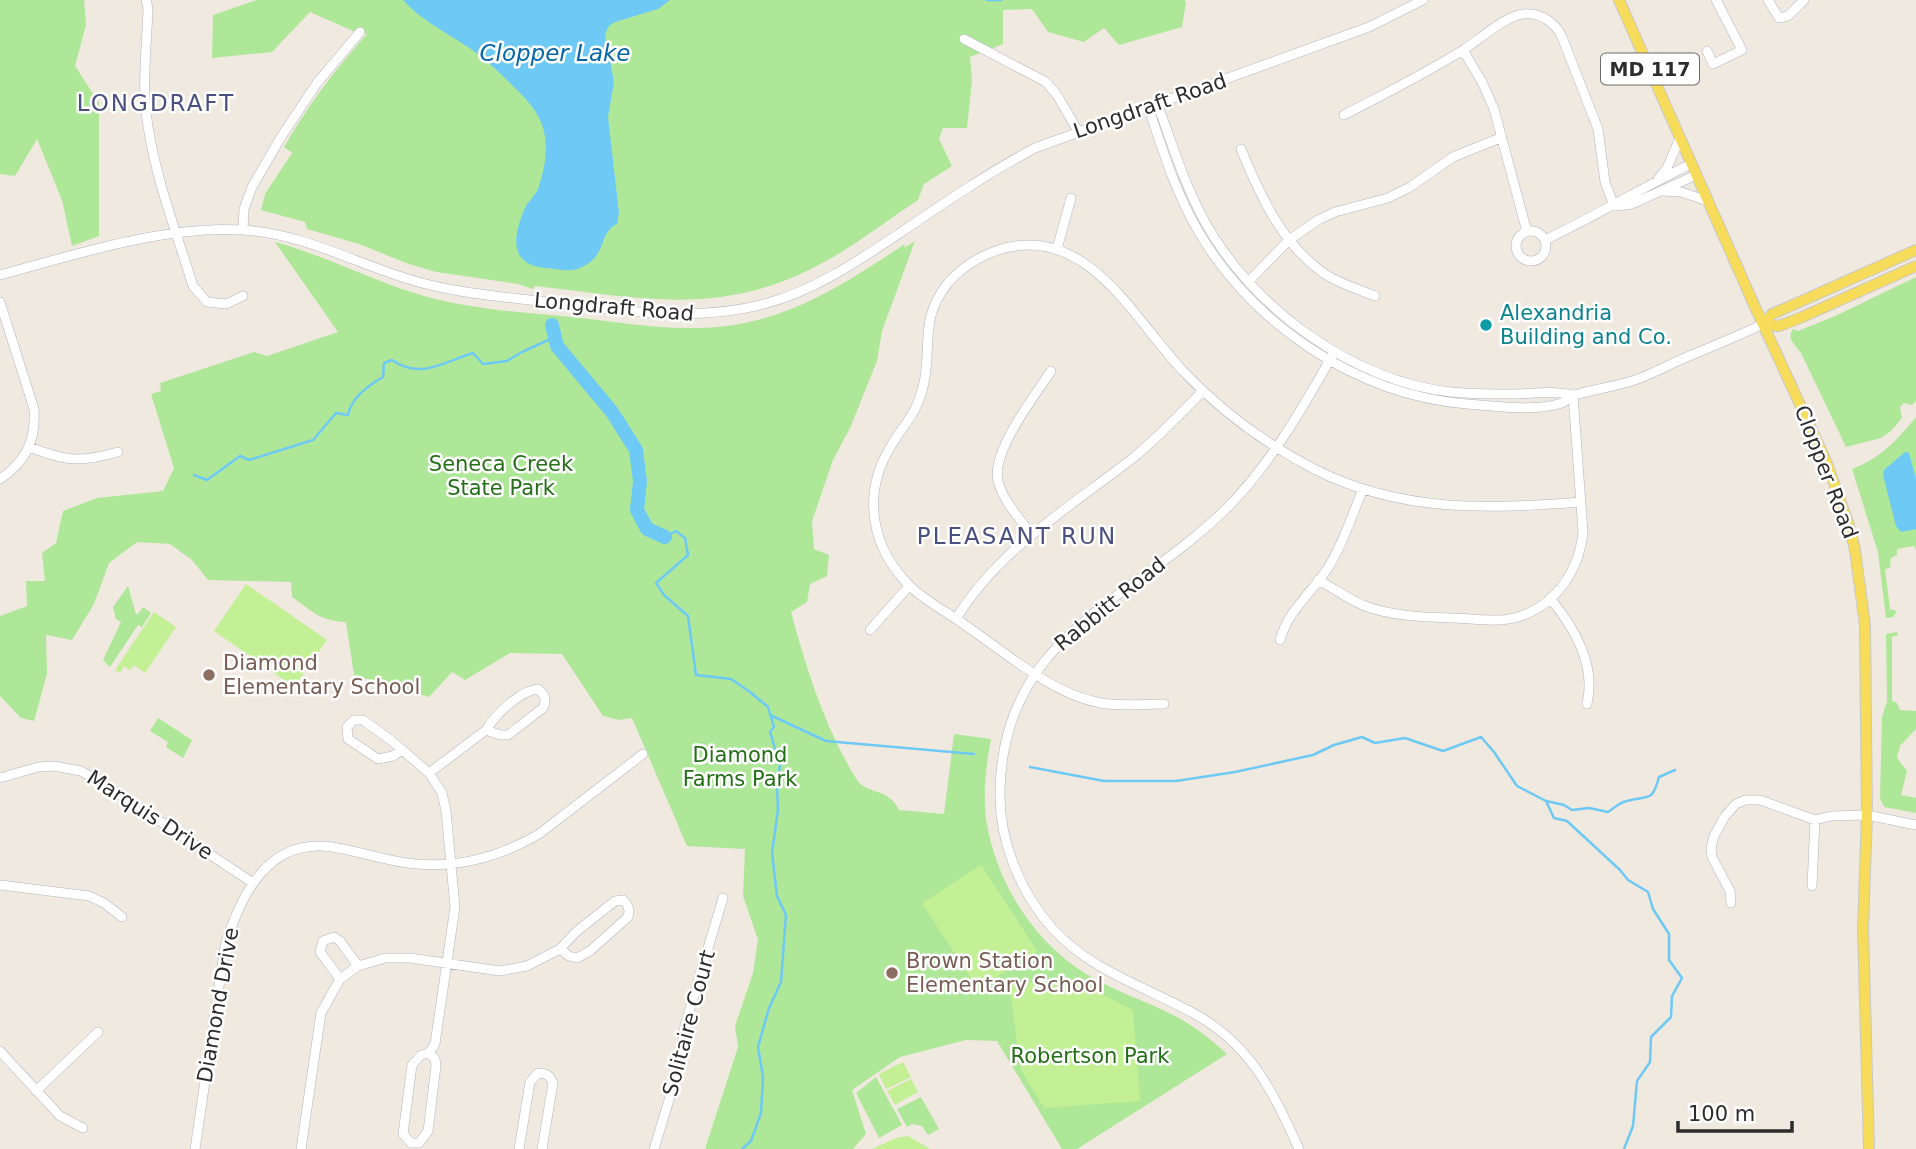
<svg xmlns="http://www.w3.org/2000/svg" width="1916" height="1149" viewBox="0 0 1916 1149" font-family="'DejaVu Sans',sans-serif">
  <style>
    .green { fill: #afe799 }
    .pitch { fill: #c3ef95 }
    .water { fill: #6ec9f5 }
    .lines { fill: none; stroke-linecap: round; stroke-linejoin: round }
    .stream { stroke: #6ec9f5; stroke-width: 2.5 }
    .river { stroke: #6ec9f5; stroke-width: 14 }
    .minor-casing { stroke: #b3b4c1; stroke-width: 10 }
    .major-casing { stroke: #c8c8c8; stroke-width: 12 }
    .minor { stroke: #fff; stroke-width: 9 }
    .major { stroke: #f7dc5b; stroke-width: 10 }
    .culture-dot { fill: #0f9aa8; stroke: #fff; stroke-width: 2.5 }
    .education-dot { fill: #8d6e63; stroke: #fff; stroke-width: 2.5 }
    .labels { text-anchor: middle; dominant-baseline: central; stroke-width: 5; stroke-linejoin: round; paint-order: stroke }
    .shield { fill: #fff; stroke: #6c6c6c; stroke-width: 2 }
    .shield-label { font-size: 19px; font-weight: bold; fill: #2d2d2d }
    .street-label { font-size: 21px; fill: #2d2d2d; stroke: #fff }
    .culture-label { font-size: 21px; fill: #0d838f; stroke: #fff; text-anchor: start }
    .park-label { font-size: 21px; fill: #246f17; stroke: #fff }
    .education-label { font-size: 21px; fill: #785e54; stroke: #fff; text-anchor: start }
    .water-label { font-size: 23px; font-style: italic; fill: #0766a7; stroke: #fff }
    .neighbourhood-label { font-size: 23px; letter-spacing: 2px; fill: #4a5181; stroke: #fff }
  </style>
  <rect width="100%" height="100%" fill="#efe9df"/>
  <path class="green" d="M0 0H84L86 25 75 66 99 103V236L72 246 62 200 37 139 15 176 0 174Z
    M257 0H1184L1186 2 1182 27 1119 45 1104 28 1084 42 1048 32 1032 9 1003 10V44L970 57 972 81 967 128H943L939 139 952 166 924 184 918 200C883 223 848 251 811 269 715 317 635 297 535 286L533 289 518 284 436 272 406 263 359 244 307 229 305 222 261 210 265 194 292 153 284 147C310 103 333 72 367 34L353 31 310 12 272 52 212 58 213 15Z
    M915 241 882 331 877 361 850 428 833 460 812 521 814 549 829 555 827 576 810 584 807 602 791 612C806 668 826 731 857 780 867 795 888 787 899 810L944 814 954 734 991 739C986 765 983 793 986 819 996 884 1036 946 1093 978 1119 993 1149 1002 1175 1016 1194 1026 1211 1039 1227 1054L1077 1149H1062L997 1041 966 1040 900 1057 852 1090 866 1134 853 1149H705L738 1047 735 1026 753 973 758 940 743 896 745 849 687 846 632 718 619 720 603 716 562 654 510 653 465 680 452 672 429 697 354 675 346 622C320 621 313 612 292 597L291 582 208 580 192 560 170 544 137 542 109 563 94 604 72 640 46 635 47 674 34 721 21 718 0 696V616L27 606 26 581H45L42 553 56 543 63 511 97 498 163 491 174 468 151 394 161 391 160 383 254 352 267 356 338 332 275 242C323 255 367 278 414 293 465 309 518 312 571 317 612 321 655 329 697 328 780 327 838 288 905 244L904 248Z
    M1916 277V401L1912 405 1904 403 1900 407 1902 418 1891 431 1881 438 1846 447 1801 353C1795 344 1786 339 1793 329L1798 331 1835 316Z
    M1916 417V550L1914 546 1897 549V555L1891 558 1890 568 1885 569 1890 609 1897 611 1893 617 1886 618 1878 552 1852 469C1881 458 1897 440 1916 417Z
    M128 586 136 614H138L143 607 151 613 142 627 138 625 110 667 103 660 121 622 116 619 113 607Z
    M1897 632 1898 635 1892 637V701L1897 703 1900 710 1916 711V729L1900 746 1897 758 1907 771 1901 795 1916 798V813L1884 807 1880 798 1882 717 1887 701 1886 634Z
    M158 718 192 740 183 758 166 747 168 742 150 731Z
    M876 1077 902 1125 879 1138 856 1093Z
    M921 1097 939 1129 928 1135 922 1126 912 1124 907 1127 897 1109Z"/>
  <path class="pitch" d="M246 584 327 640 294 687 214 631Z
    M154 612 176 627 145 673 134 665 130 670 124 666 120 673 115 670Z
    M981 865 1037 951 978 989 922 903Z
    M1070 978 1133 1010 1140 1101 1044 1108 1021 1070 1009 985Z
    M903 1062 911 1077 886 1089 879 1074Z
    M911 1079 918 1092 895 1105 887 1091Z
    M908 1136 930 1149H872L896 1138Z"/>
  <path class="water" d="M403 0H670L658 9 615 22 609 26 605 34 614 82 608 117 619 213 617 224C598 233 608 255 582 267 571 273 558 269 545 268 508 264 513 236 525 208 529 200 537 194 539 186 546 164 550 139 539 118 534 107 524 97 516 89 499 72 483 56 463 44 442 30 420 19 403 0Z
    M1905 452 1909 453 1916 479V529L1901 532 1896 526 1883 475 1884 470Z"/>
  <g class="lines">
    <path class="stream" d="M987 0H1001
      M194 475 207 480 240 456 249 460 313 440 336 413 348 415C351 398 369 385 383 377L384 363 392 360C421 380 443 362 473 353L483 364 507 361 522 352 555 337
      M665 537 676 531 685 538 688 555 656 583 664 595 688 616 696 675 731 679 750 692 768 707 774 727 770 732 780 765 777 785 778 810 772 853 777 896 786 915 781 982 769 1008 758 1047 763 1077 761 1113 751 1141 742 1149
      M770 715 826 741 974 754
      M1030 767 1104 781H1176L1235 772 1313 755 1334 745 1362 737 1375 743 1405 738 1443 751 1481 737 1494 752 1517 786 1546 801 1554 818 1567 821 1620 870 1628 880 1648 892 1653 909 1669 934V960L1682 978 1672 996 1671 1017 1651 1037 1650 1062 1637 1081 1633 1126 1624 1149
      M1546 801 1564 805 1572 810 1589 808 1608 812C1614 808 1620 802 1627 801 1649 795 1652 803 1659 777L1675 770"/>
    <path class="river" d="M552 325 557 346 612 412 636 450 640 481 637 510 647 529 665 537"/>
    <defs>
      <path id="minor" d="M146 0 148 8C147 47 141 87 148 126 156 180 177 234 193 286L207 302 226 304 243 296
        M1768 0 1779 18 1788 16 1804 0
        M964 39 1046 82 1057 95 1078 131
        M1463 50 1482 82 1494 109 1527 232
        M1707 51 1713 64 1742 50 1716 0
        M1157 103C1172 143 1184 184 1205 222 1251 306 1353 382 1451 392 1470 394 1490 394 1509 394 1531 394 1552 390 1573 395
        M1148 106C1162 148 1175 191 1197 229 1252 324 1356 395 1467 404 1494 406 1535 412 1562 403 1566 401 1570 396 1575 395 1594 389 1613 387 1632 381 1648 376 1664 367 1680 360 1708 348 1736 337 1763 324
        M1344 115C1384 94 1425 74 1463 50 1479 40 1505 16 1523 14 1540 12 1555 22 1562 37L1598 129 1605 182 1614 206
        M1241 149C1260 195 1282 245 1325 274 1340 284 1358 289 1375 296
        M1658 179 1667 168 1680 138
        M1663 191 1681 192 1708 201
        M1616 206 1632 204 1696 175
        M243 230 244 209 252 187 281 137 317 83 360 32
        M1516 246a15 15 0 1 1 30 0a15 15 0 1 1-30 0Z
        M1545 240C1595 216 1642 188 1691 164
        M1057 249 1071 198
        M0 275C74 255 166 225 242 230 300 233 351 261 405 278 451 293 498 296 546 302 619 310 692 323 764 304 814 291 858 261 900 233 944 203 988 173 1035 148L1369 27 1423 0
        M1248 282 1289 240 1318 220 1335 212 1388 198 1410 187 1453 157 1500 138
        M0 302 34 409C36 440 26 462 0 479
        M29 447C66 461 79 463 118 452
        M1032 535C1020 519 1003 501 998 481 991 451 1035 396 1051 371
        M1318 580C1334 588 1349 600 1365 606 1392 616 1421 617 1450 618 1470 618 1494 623 1514 618 1554 608 1579 572 1583 532L1573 395
        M1550 598C1575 629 1596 664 1587 704
        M956 619C997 551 1067 509 1129 461 1156 440 1179 415 1203 391
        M870 630 909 586
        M1280 640C1288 611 1311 593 1328 568 1343 544 1352 515 1363 489
        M1164 704C1142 704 1118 707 1096 702 1049 692 1001 649 962 623 945 611 926 601 912 588 871 549 861 495 891 446 904 424 917 413 923 387 933 349 918 320 948 283 963 266 983 254 1005 248 1090 227 1135 321 1184 372 1221 411 1266 444 1314 469 1401 513 1487 509 1581 502
        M402 750 393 756 378 759 348 739 347 727 354 720H363L392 741 429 773 442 793 446 811 455 907 435 1044 429 1053 421 1055 412 1065 403 1134 411 1143H419L428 1131 436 1066 435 1059 429 1053
        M429 773 486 730C496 714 519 691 538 689 545 695 547 699 543 708L508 735H500L486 730
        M0 778 38 767 54 766 81 771 113 790 253 883
        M0 885 89 896 104 903 122 917
        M1812 886 1815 820
        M1731 903 1730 891 1712 857 1711 848 1714 836 1725 816 1736 804 1745 800H1760L1815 820 1831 816 1867 815 1916 825
        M340 979 320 952 323 941 334 937 340 941 358 966
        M0 1051 60 1116 83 1128
        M36 1091 98 1032
        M195 1149 225 946C241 894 268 838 332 847 360 851 388 862 416 864 459 868 502 856 539 834L643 754
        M301 1149 321 1013 340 979 358 966 385 958H410L500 971 527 966 560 949 577 931 615 901 623 900C629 906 630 910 628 917L590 951 577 958 569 956 560 949
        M519 1149 530 1082 538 1073C546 1073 550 1075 553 1083L542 1149
        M654 1149 680 1064 685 1025 723 898
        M1299 1149C1273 1092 1251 1044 1193 1013 1144 986 1091 971 1052 928 1020 892 999 840 1000 792 1002 635 1131 602 1226 509 1271 464 1303 407 1335 351"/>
      <path id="major" d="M1619 0 1755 307 1826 461 1849 525 1855 550 1865 625 1867 815 1863 928 1869 1149
        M1763 324 1772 314 1786 308 1916 250
        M1763 324 1779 326 1800 318 1916 266"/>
    </defs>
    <use href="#minor" class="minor-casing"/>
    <use href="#major" class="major-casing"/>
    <use href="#minor" class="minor"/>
    <use href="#major" class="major"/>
  </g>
  <circle class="culture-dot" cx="1486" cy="325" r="7"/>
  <g class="education-dot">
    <circle cx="209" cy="675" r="7"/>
    <circle cx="892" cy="973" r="7"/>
  </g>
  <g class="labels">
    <rect class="shield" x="1601" y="53.5" width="98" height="31" rx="5"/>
    <g class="shield-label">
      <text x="1650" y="69">MD 117</text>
    </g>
    <g class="street-label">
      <text transform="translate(1150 106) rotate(-19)">Longdraft Road</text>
      <text transform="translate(614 307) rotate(5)">Longdraft Road</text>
      <text transform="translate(1826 472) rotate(69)">Clopper Road</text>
      <text transform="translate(1110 604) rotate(-39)">Rabbitt Road</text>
      <text transform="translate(150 815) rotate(33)">Marquis Drive</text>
      <text transform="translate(218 1005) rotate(-80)">Diamond Drive</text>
      <text transform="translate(689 1023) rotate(-75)">Solitaire Court</text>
    </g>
    <g class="culture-label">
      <text x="1500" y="313">Alexandria<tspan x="1500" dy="24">Building and Co.</tspan></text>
    </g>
    <g class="park-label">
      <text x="501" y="464">Seneca Creek<tspan x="501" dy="24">State Park</tspan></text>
      <text x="740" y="755">Diamond<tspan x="740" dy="24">Farms Park</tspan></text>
      <text x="1090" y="1056">Robertson Park</text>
    </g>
    <g class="education-label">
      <text x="223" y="663">Diamond<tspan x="223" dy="24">Elementary School</tspan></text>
      <text x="906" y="961">Brown Station<tspan x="906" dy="24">Elementary School</tspan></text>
    </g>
    <g class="water-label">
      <text x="555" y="53">Clopper Lake</text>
    </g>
    <g class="neighbourhood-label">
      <text x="156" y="103">LONGDRAFT</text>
      <text x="1017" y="536">PLEASANT RUN</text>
    </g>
  </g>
  <path d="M1678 1121v10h114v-10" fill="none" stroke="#2d2d2d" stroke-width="3.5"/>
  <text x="1688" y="1121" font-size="21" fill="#2d2d2d" stroke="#ffffff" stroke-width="5" paint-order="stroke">100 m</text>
</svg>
